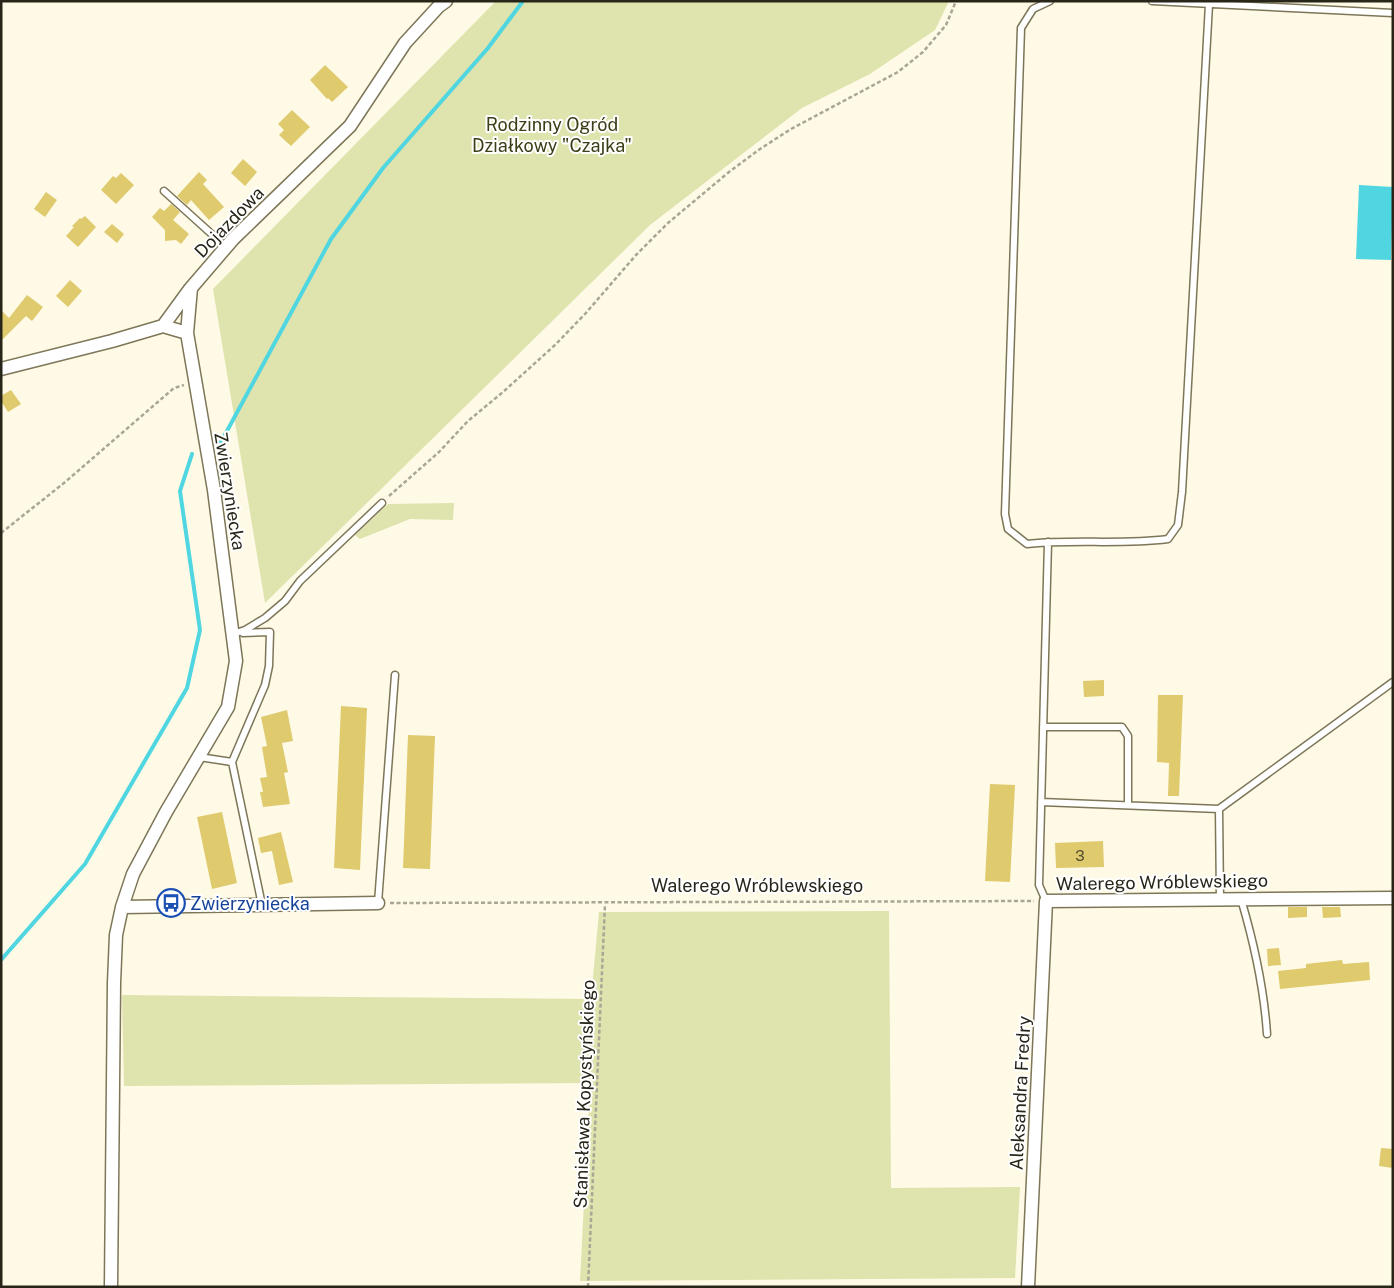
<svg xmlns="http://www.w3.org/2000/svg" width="1394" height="1288" viewBox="0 0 1394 1288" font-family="'Public Sans',sans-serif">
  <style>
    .green { fill: #dfe3ad }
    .water { fill: #50d6e1 }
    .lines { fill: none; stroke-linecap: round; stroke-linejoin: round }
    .stream { stroke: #50d6e1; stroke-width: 4 }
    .building { fill: #dfca6e }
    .lane-casing { stroke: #7d7658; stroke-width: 9 }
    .street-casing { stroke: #7d7658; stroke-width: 15 }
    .path { stroke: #aaa695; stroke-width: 2.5; stroke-dasharray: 4 2.5; stroke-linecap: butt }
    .lane { stroke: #fff; stroke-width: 6 }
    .street { stroke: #fff; stroke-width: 12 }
    .labels { text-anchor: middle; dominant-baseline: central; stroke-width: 4; stroke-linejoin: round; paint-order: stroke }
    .number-label { font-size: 15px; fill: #564e2e }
    .park-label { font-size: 18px; fill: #3d3e17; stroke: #fff }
    .street-label { font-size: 18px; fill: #282519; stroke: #fff }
    .transit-label { font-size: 18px; fill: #164399; stroke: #fff; text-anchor: start }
  </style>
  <rect width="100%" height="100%" fill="#fefae6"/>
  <path class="green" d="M496 1H949L935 30 870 74 802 108 650 225 265 603 213 289Z
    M454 503 453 520 410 519 360 539 355 535 388 504Z
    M889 911 891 1188 1020 1187 1015 1278 580 1281 590 1083 124 1086 122 995 591 999 599 912Z"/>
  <path class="water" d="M1359 185 1393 187 1391 260 1356 259Z"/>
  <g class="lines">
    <path class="stream" d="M221 442 331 239 383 168 488 48 523 1
      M1 960 85 864 187 688 200 630 180 491 192 454"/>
  </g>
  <path class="building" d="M325 65 348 87 332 102 328 98 327 99 310 80Z
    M292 110 310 127 291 146 279 135 284 130 278 124Z
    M243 159 257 172 245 186 231 173Z
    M199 172 207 180 203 184 224 207 209 220 191 200 187 205 177 196Z
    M121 173 134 185 116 204 101 190 113 176 116 178Z
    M46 192 57 200 45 217 34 209Z
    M171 204 180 212 173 220 189 234 181 244 176 240 165 241V230L152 217 160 208 164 211Z
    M85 216 96 227 78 247 66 236 74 227 72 226 80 218 81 219Z
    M112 224 124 234 117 243 104 232Z
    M70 280 82 291 68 307 56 296Z
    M27 295 43 307 32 321 26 316 1 341V310L9 318Z
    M11 390 21 404 8 412 1 401V396Z
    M1104 680V696L1084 697 1083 681Z
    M1158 695H1183L1179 796H1168L1169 763 1157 762Z
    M341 706 367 708 360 870 334 868Z
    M287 710 293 741 282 743 288 772 284 773 290 804 263 807 260 792H263L260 778 267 777 262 747 267 746 261 717Z
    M408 735 435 736 430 869 403 868Z
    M990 784 1015 785 1010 882 985 881Z
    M222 812 237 883 212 889 197 817Z
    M281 832 293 882 279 885 272 851 261 853 258 838Z
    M1103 841 1104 867 1056 868 1055 843Z
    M1288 907H1307V917L1288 918Z
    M1322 907H1340L1341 917 1323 918Z
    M1279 948 1281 965 1268 966 1267 949Z
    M1342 960 1343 964 1369 962 1370 980 1280 989 1278 971 1306 968V964Z
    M1381 1148 1393 1149V1168L1379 1166Z"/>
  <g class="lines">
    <defs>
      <path id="lane" d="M1050 1 1033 9 1021 28 1005 514 1008 529 1027 544C1074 539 1121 545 1168 539L1178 525 1182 492 1209 4
        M1152 1 1393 13
        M164 191 226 247
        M233 634 245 630 265 618 285 601 300 581 382 503
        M1043 727H1122L1128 736V805
        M199 757 232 762 262 905
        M232 762 265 685 269 666 270 632 243 633
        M1041 802 1219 809
        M1220 899 1219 809 1393 682
        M1241 899C1254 943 1264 988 1267 1034
        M1046 901 1039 885 1048 542
        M378 903 395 675"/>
      <path id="street" d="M163 326 190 289
        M1 369 112 341 163 326 187 333 191 288 233 239 350 126 405 43 439 6 446 1
        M122 907 378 903
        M111 1287 114 983 116 935 122 907 133 874 166 812 228 707 236 661 214 490 187 333
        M1028 1287 1046 901 1393 898"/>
    </defs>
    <use href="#lane" class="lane-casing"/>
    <use href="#street" class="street-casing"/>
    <path class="path" d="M389 496 439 452 468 421 503 392 555 345 585 314 636 255 668 223 729 172 760 149 791 129 898 72 923 52 946 25 956 1
      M1 533 64 483 174 388 184 385
      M390 903 1034 901
      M588 1287 605 904"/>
    <use href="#lane" class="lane"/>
    <use href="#street" class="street"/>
  </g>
  <defs>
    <symbol id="bus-ring" viewBox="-11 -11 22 22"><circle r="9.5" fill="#fff" stroke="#1a4fb4" stroke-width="1.5"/><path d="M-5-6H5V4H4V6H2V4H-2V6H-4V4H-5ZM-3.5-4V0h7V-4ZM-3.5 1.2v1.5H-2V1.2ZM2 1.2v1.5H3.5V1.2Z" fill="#1a4fb4"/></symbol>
  </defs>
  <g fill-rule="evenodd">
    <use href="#bus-ring" x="155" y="887" width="32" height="32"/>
  </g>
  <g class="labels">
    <g class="number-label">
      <text x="1080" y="855">3</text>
    </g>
    <g class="park-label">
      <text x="552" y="124">Rodzinny Ogród<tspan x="552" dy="21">Działkowy "Czajka"</tspan></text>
    </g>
    <g class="street-label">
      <text transform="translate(229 222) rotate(-46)">Dojazdowa</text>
      <text transform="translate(230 491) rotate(81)">Zwierzyniecka</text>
      <text transform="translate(1162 882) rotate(-1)">Walerego Wróblewskiego</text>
      <text x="757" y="885">Walerego Wróblewskiego</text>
      <text transform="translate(1020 1093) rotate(-87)">Aleksandra Fredry</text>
      <text transform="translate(584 1094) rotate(-88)">Stanisława Kopystyńskiego</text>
    </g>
    <g class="transit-label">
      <text x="190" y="903">Zwierzyniecka</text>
    </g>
  </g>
  <rect width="1394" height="1288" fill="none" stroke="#282519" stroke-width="5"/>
</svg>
